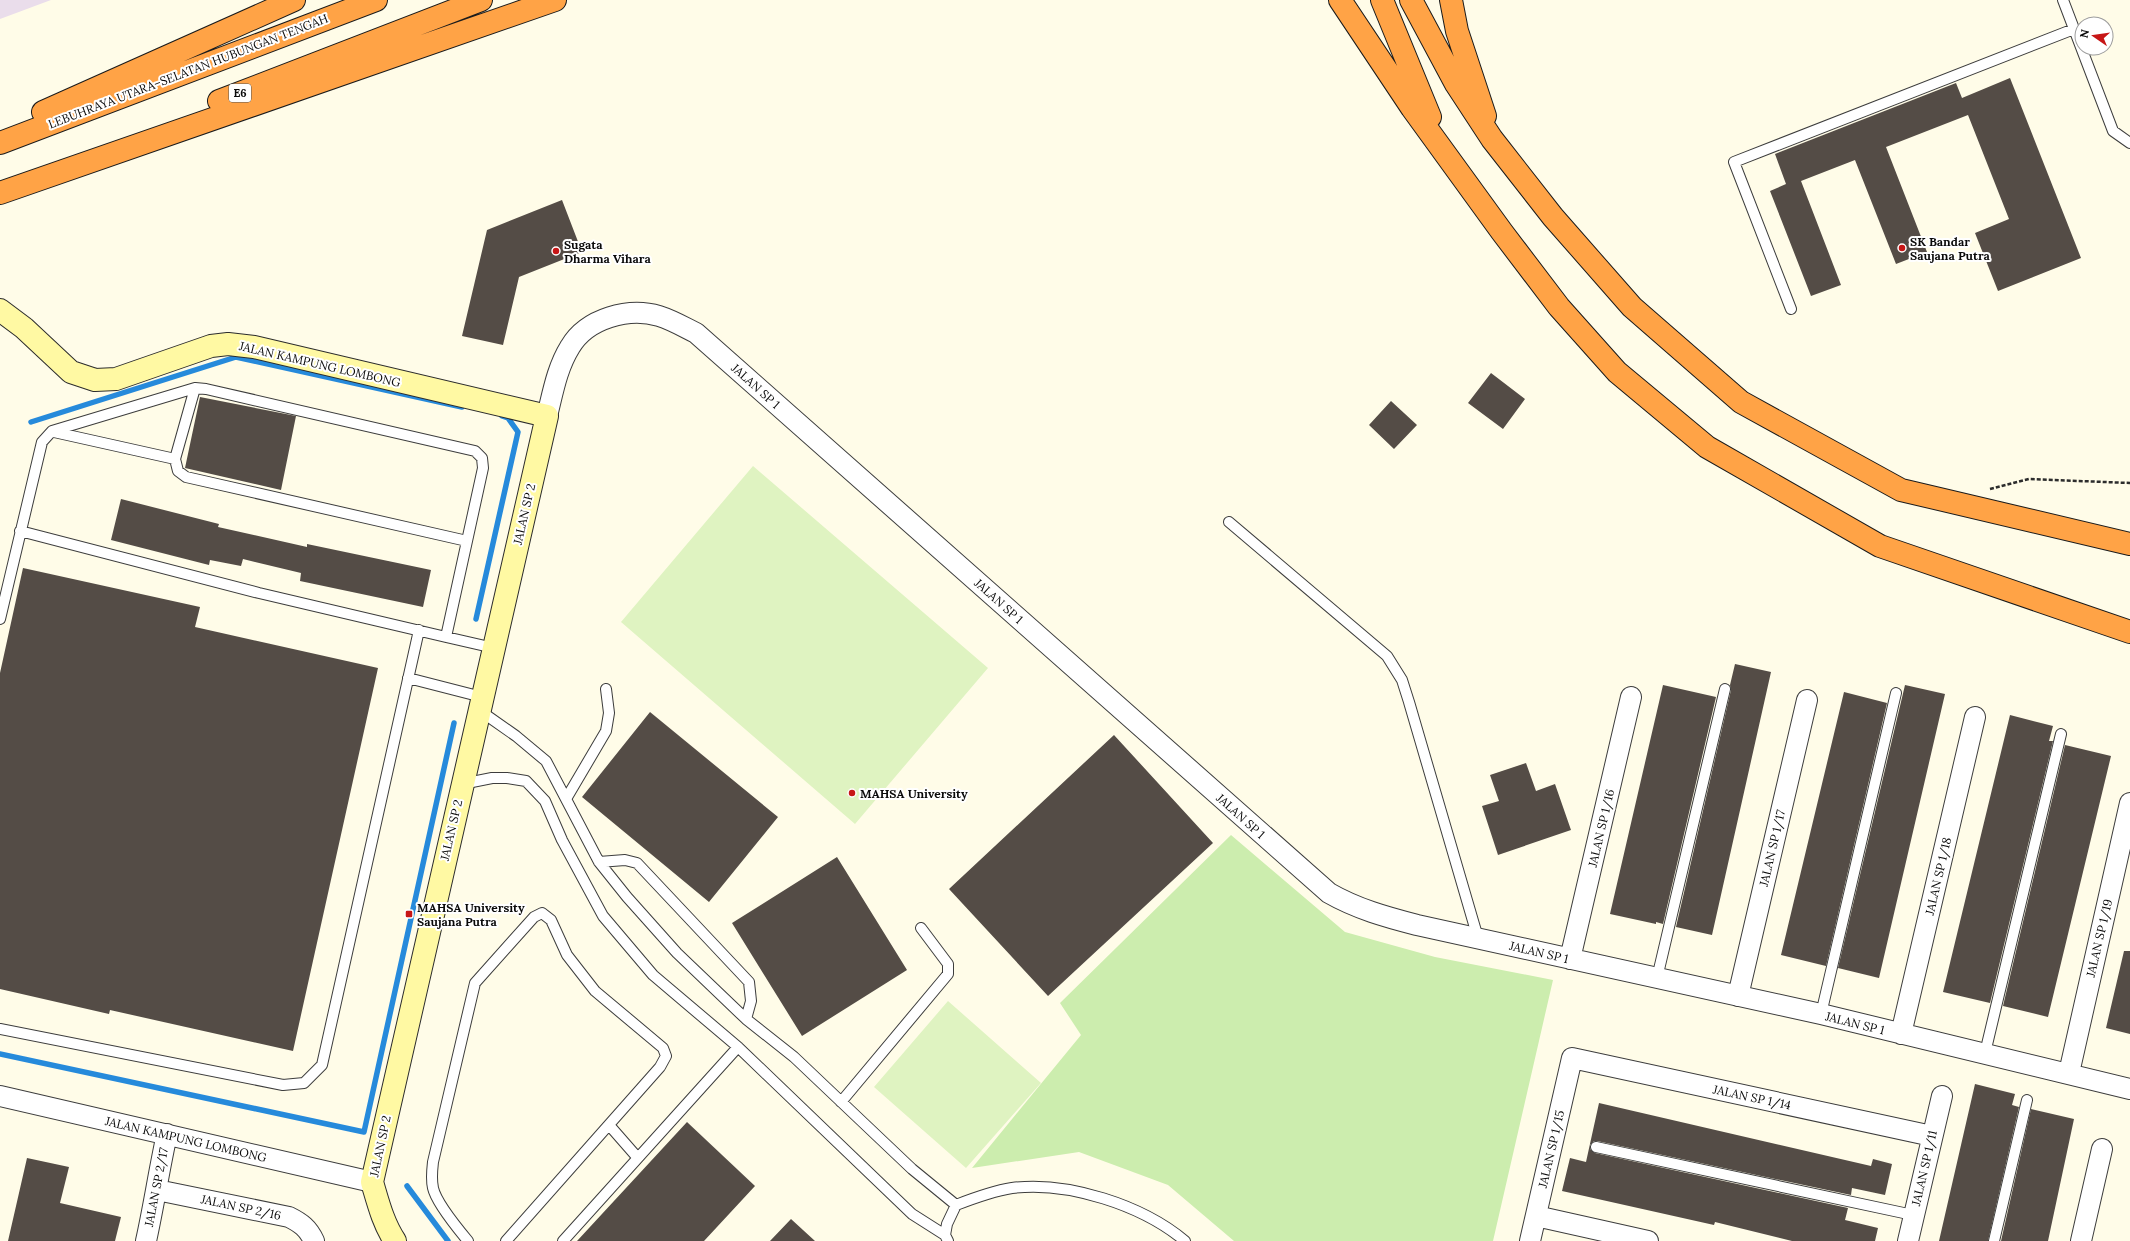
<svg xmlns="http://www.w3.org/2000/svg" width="2130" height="1241" viewBox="0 0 2130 1241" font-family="Lora,serif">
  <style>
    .industrial { fill: #eaddeb }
    .green { fill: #ccedae }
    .pitch { fill: #dff3c1 }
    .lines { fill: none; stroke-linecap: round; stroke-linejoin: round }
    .stream { stroke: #268adb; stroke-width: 5.5 }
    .building { fill: #544c46 }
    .lane-casing { stroke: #3d3d3d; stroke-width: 12 }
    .street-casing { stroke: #3d3d3d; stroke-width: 22 }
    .secondary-casing { stroke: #2c2c2c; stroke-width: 24 }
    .highway-casing { stroke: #1b1b1b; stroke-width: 24 }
    .path { stroke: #2c2c2c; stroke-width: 2.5; stroke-dasharray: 4 2; stroke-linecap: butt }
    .lane { stroke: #fff; stroke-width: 10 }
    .street { stroke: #fff; stroke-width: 20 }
    .secondary { stroke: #fff9a3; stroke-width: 22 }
    .highway { stroke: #ffa346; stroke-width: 22 }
    .poi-dot { fill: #c71616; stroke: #fff; stroke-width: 1.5 }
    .labels { text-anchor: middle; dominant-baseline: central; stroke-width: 4; stroke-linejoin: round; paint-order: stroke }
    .shield { fill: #fff; stroke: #545454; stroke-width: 1 }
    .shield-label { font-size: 11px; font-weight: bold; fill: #0a0a0a }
    .street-label { font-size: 12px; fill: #0a0a0a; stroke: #fff }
    .poi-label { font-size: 12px; font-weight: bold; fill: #0a0a0a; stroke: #fff; text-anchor: start }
  </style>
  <rect width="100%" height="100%" fill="#fffce8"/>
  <path class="industrial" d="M0 0H51L0 19Z"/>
  <path class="green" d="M1231 835 1345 932 1435 957 1553 980 1493 1241H1234L1168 1185 1079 1152 972 1168 1081 1035 1060 1003Z"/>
  <path class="pitch" d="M753 466 988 668 855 824 621 622Z
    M948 1001 1041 1083 966 1168 874 1087Z"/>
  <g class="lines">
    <path class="stream" d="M31 422 236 357 462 407
      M476 619 518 432 508 418 502 416
      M0 1054 364 1132 454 723
      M407 1186 448 1241"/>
  </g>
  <path class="building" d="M2010 78 2081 258 1998 291 1975 233 2009 219 1968 115 1886 147 1927 252 1896 264 1855 160 1801 181 1841 285 1811 296 1770 191 1786 184 1775 154 1956 83 1962 98Z
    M562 200 582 252 519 277 503 345 462 336 487 230Z
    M1491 373 1525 399 1503 429 1468 403Z
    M200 397 296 416 281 490 185 468Z
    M1391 401 1417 425 1394 449 1369 425Z
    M121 499 219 524 218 527 307 547V544L431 570 423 607 300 581 301 573 243 559 241 566 210 560 209 565 111 540Z
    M23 568 200 607 195 627 378 668 293 1051 110 1010 109 1014 0 989V673Z
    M1735 664 1771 672 1712 935 1676 927 1731 690 1730 685Z
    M1663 685 1716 697 1663 924 1656 922V924L1610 914Z
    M1905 685 1945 694 1879 978 1838 968Z
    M1844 692 1887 703 1826 966 1781 955Z
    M650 712 778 817 709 902 582 797Z
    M2010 715 2053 726 2049 741H2053L1990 1003 1943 992Z
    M1114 735 1213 843 1048 996 949 889Z
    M2065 745 2111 756 2048 1017 2003 1006Z
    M1526 763 1536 791 1555 784 1571 830 1498 855 1482 806 1499 801 1490 775Z
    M837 857 907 970 802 1036 732 923Z
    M2124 951H2130V1034L2106 1028Z
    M1975 1084 2015 1094 2012 1105 2019 1107 1988 1241H1939Z
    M1599 1103 1871 1166 1873 1159 1892 1164 1885 1195 1852 1188 1851 1195 1597 1141H1594L1590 1145V1149L1595 1153 1848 1208 1845 1220 1878 1228 1875 1241H1792L1715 1222 1714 1225 1562 1191 1570 1158 1586 1162Z
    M2031 1109 2074 1119 2048 1241H2001Z
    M687 1122 755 1186 704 1241H577Z
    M27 1158 69 1167 60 1203 121 1217 115 1241H8Z
    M791 1219 815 1241H770Z"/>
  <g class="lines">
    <defs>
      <path id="lane" d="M2063 0 2113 131 2130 143
        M1791 309 1734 162 2074 29
        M195 388 175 459 178 471 186 477 467 541
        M54 432 175 459
        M1229 522 1387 656 1402 680 1409 702 1478 938
        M20 531 259 593 446 637
        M0 619 42 442 52 431 195 388 206 389 475 451 482 458 483 468 446 637 494 648
        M408 678 482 697
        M479 710 516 736 546 761 599 862 627 897 677 953 746 1019 794 1057 912 1169 956 1205
        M462 784 492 778H507L526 781 545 801 562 840 603 916 653 975 738 1047 912 1214 945 1235 948 1241
        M566 799 606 731 609 713 606 689
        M599 862 625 860 637 863 749 982 751 1001 746 1019
        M1657 978 1725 689
        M1821 1014 1896 693
        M0 1029 283 1085 304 1083 322 1065 419 630
        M1985 1053 2061 734
        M841 1102 948 974V964L921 928
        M609 1125 637 1157
        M1596 1147 1913 1215
        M945 1235 947 1224 956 1205C974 1198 993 1191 1012 1188 1068 1181 1142 1205 1185 1241
        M468 1241C458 1229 436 1202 433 1188 431 1179 432 1171 433 1162L475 983 534 917 542 913 551 920 567 955 595 991 663 1048 666 1056 660 1067 506 1241
        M563 1241 738 1047
        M1994 1241 2027 1100"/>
      <path id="street" d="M547 416C553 392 557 368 570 347 587 318 629 307 659 316 672 320 684 327 696 333L1329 893C1357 909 1386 917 1417 925L1821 1014 2130 1089
        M1570 959 1631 697
        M1738 996 1807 700
        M1901 1034 1975 717
        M2069 1073 2130 803
        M0 1096 372 1182
        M157 1190 289 1217C301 1223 308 1228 314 1241
        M1536 1216 1648 1241
        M146 1241C154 1205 159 1170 167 1134
        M1530 1241 1572 1058 1932 1136
        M1908 1241 1942 1096
        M2081 1241 2102 1149"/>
      <path id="secondary" d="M0 310 24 328 71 372 95 380 116 379 211 346 228 344 254 347 547 416 372 1182C378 1202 383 1223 395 1241"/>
      <path id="highway" d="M1340 0 1412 108 1502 232 1559 307 1617 372 1707 447 1880 546 2130 632
        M1382 0 1430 117
        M1411 0 1456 84 1492 139 1553 217 1632 307 1741 402 1901 490 2130 544
        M1451 0 1457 31 1485 116
        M219 101 481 0
        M43 112 294 0
        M0 143 376 0
        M0 193 555 0"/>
    </defs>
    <use href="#lane" class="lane-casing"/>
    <use href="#street" class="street-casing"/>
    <use href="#secondary" class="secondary-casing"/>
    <use href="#highway" class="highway-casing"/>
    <path class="path" d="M1990 489 2029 479 2130 483"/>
    <use href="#lane" class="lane"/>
    <use href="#street" class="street"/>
    <use href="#secondary" class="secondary"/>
    <use href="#highway" class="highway"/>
  </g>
  <g class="poi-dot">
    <circle cx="1902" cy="248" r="4"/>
    <circle cx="556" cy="251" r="4"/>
    <circle cx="852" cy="793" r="4"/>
    <rect x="405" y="910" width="8" height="8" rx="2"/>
  </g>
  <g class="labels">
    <rect class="shield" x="229" y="84" width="22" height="18" rx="3"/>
    <g class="shield-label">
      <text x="240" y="93">E6</text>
    </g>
    <g class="street-label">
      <text transform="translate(188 71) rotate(-21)">LEBUHRAYA UTARA–SELATAN HUBUNGAN TENGAH</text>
      <text transform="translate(320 364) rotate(13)">JALAN KAMPUNG LOMBONG</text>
      <text transform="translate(756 386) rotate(42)">JALAN SP 1</text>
      <text transform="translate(524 514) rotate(-77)">JALAN SP 2</text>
      <text transform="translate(999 601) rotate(42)">JALAN SP 1</text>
      <text transform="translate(1241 816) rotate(42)">JALAN SP 1</text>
      <text transform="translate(1601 828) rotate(-77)">JALAN SP 1/16</text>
      <text transform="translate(451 830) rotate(-77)">JALAN SP 2</text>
      <text transform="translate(1772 848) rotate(-77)">JALAN SP 1/17</text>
      <text transform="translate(1938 876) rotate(-77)">JALAN SP 1/18</text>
      <text transform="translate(2099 938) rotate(-77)">JALAN SP 1/19</text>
      <text transform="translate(1539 952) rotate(13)">JALAN SP 1</text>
      <text transform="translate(1855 1023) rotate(14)">JALAN SP 1</text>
      <text transform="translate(1752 1097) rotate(12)">JALAN SP 1/14</text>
      <text transform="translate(186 1139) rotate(13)">JALAN KAMPUNG LOMBONG</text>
      <text transform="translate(380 1146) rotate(-78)">JALAN SP 2</text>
      <text transform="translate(1551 1149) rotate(-77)">JALAN SP 1/15</text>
      <text transform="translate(1924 1168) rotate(-77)">JALAN SP 1/11</text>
      <text transform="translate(156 1187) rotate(-79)">JALAN SP 2/17</text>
      <text transform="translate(241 1207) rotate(12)">JALAN SP 2/16</text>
    </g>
    <g class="poi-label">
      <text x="1910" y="241">SK Bandar<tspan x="1910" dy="14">Saujana Putra</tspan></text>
      <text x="564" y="244">Sugata<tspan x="564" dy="14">Dharma Vihara</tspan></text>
      <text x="860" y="793">MAHSA University</text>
      <text x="417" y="907">MAHSA University<tspan x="417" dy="14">Saujana Putra</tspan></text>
    </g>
  </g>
  <g transform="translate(2094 36) rotate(283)"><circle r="19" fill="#ffffff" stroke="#9d9d9d"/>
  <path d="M0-3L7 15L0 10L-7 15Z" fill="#c71616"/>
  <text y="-6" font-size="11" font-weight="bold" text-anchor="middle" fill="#0a0a0a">N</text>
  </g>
</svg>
